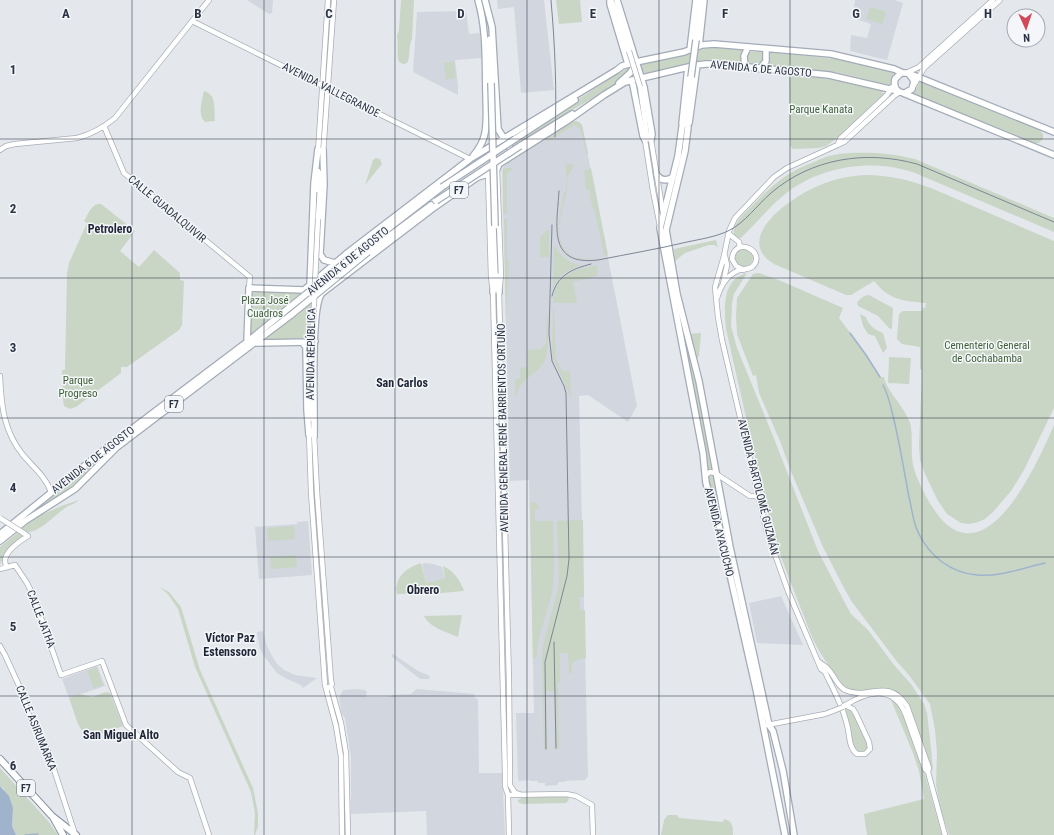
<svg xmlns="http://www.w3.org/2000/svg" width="1054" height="835" viewBox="0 0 1054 835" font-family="'Roboto Condensed',sans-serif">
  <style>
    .built { fill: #d2d6de }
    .green { fill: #c9d6c5 }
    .water { fill: #9fb4cc }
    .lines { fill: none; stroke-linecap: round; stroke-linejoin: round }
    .stream { stroke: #9fb4cc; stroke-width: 1.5 }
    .secondary-casing { stroke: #a9aeb7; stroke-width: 6 }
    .primary-casing { stroke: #a3abb8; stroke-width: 8 }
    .highway-casing { stroke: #8b94a3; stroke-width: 8 }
    .secondary { stroke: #fff; stroke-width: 4.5 }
    .primary { stroke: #fff; stroke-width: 5.5 }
    .highway { stroke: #fff; stroke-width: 6 }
    .tram { stroke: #7d8696; stroke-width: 1 }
    .secondary-bridge-casing { stroke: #a9aeb7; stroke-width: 6; stroke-linecap: butt }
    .primary-bridge-casing { stroke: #a3abb8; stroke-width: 8; stroke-linecap: butt }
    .secondary-bridge { stroke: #fff; stroke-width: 4.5 }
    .primary-bridge { stroke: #fff; stroke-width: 5.5 }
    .grid { fill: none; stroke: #2b3445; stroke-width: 1; stroke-opacity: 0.55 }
    .labels { text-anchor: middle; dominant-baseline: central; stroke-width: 3; stroke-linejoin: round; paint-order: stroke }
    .shield { fill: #f4f6f9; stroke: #676e7b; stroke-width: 1 }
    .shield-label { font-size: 10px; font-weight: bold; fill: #2b3445 }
    .street-label { font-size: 11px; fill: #2b3445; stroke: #f4f6f9 }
    .park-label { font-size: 11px; fill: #3f6138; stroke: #f4f6f9 }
    .neighbourhood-label { font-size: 12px; font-weight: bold; fill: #1d2536; stroke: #f4f6f9 }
    .grid-label { font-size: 13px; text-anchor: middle; font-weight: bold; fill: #2b3445; stroke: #f4f6f9; stroke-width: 3; stroke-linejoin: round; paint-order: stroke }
  </style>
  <rect width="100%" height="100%" fill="#e4e7ec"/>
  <path class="built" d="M247 0H273L272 13 269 14Z
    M497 0H544L554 90 521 93 514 7 498 9Z
    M855 0H895L903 3 887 60 850 51 851 35 867 38 871 24 853 18Z
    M466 11 469 34 480 33 482 58 455 60 458 85V95L413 72 417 12Z
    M574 121 579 122 582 125 637 406 628 422 588 395 579 396 588 776 585 780 565 781V782H558V785L545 786V783H538V781H530V780L519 781 518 779 516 713H534L530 522 529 480 510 481 502 171 504 166 509 162Z
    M308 521 312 575 259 579 255 527 297 524V522Z
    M425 563 433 564 442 567 445 578 426 583 422 564Z
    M781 596 803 645 757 643 749 603Z
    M263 631 267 646 272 656 277 664 284 670 295 675 317 678 303 688 301 685 285 678 277 673 264 656 260 649 257 632Z
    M393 654 418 671 430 676 429 679H420L391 656Z
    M97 666 105 686 69 698 62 679Z
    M357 689 365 690 367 692 366 696 367 697H388L393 695 411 694 417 689 474 694 475 698 478 699 479 773H502L505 835H427L426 811 351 814V757L345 718 342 714 339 698 343 690Z"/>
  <path class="green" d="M401 0H414L412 39C408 46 411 56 407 63L403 64 399 62C396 54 399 45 397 36L399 30Z
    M556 0H580L582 22 559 24Z
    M870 7 886 12 882 24 866 19Z
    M711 47 744 50 742 64 704 60 643 74 640 65 684 55Z
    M749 52H763L764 58 762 63H748L746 60 747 53Z
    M769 52 837 59 895 73 891 78 890 85 840 73 766 66Z
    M454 61 456 78 446 80 444 63Z
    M633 66C616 89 583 102 560 118 545 129 530 140 515 152L511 145 619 72Z
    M794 75 836 80 880 90 884 94 883 97 836 139 826 146 819 148 793 149 790 146V142L789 80 790 76Z
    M918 81 1039 130 1043 134V139L1039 143H1033L913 94 917 88Z
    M204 91C217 94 214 110 215 121L205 122C197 115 202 100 204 91Z
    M574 121 579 122 582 125 588 153 587 155 580 128H578L575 125 547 142 546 140Z
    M877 153 896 155 915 159 1054 218V232L915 173C873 158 819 166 784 195 768 208 756 224 741 238H738L734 235C732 224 743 215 750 208 770 187 786 172 814 162 820 159 827 156 834 155 848 152 863 153 877 153Z
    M376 158 380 159 382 164 365 185 373 160Z
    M566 164H573C573 171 569 172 567 178 566 182 567 186 567 190 563 209 550 243 572 256 581 261 591 257 599 259 547 266 558 225 564 192L566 191Z
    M503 168H512V170L507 173V214H503Z
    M591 168 608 255 604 256 595 211 592 206 589 190H586L584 171Z
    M865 175C889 175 909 180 931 188L1054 241V408L1024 470 1011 491 993 512 985 519 978 522 969 524 961 523 947 514 938 501 925 474 920 460 919 446 922 370 920 369V347L902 344 897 339 899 314 903 311H922L923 308H925L926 303C903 301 889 300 874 281L851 295H846L774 264C731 238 793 196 818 186 833 179 849 176 865 175Z
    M98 204H101L135 231 120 251 139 267 154 250 180 273V280L184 281 182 325 179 330 127 367H121V373L76 407 70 409 64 406 63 400 62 370H65L67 273 69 263 87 223 84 221C88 215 90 206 98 204Z
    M504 219H507V260H509L506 319Z
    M549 229V257H540V237Z
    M716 240 718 248 715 245H709L685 253 675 261 674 249Z
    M554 244C560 257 569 263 582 266 568 269 557 276 553 290Z
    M735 258a9 9 0 1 1 18 0a9 9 0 1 1-18 0Z
    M597 265V276L573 282 577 303H553C554 274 573 270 597 265Z
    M747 273 734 294 732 303 731 326 737 348 773 436 818 551 845 603 851 614 868 630 894 665 911 684 924 704 927 713 931 748 933 771 905 701C884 676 865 700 846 688 838 683 834 674 829 666 824 659 819 651 815 643 809 632 806 620 801 609 791 583 781 558 772 532L726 329C724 308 722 279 747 273Z
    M759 273 781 281 843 308 839 318 867 355 880 377H884C886 391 909 411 911 427 913 441 910 455 914 469 920 487 930 506 942 520 991 572 1040 457 1054 425V835H949L941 811 936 785 937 753 935 730 930 704 908 674 898 663 852 602 844 588 823 547 790 469 780 441 759 393 756 375 753 376 737 334 736 317 737 298 753 274Z
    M256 291 309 293 315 300 314 340 299 339 264 340 294 317 286 308 250 338 251 295Z
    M869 295 893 308 892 329 889 328 878 316 858 306 857 302 864 296Z
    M553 309H554L556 359 562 371H570L571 398 552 356Z
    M547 314H548C548 327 550 351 544 362 537 376 520 377 517 395H515V379H520V368L528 367 527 350 541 349 546 343Z
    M860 314 866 317C868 325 875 330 883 333L887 348 883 353 875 336 868 334 863 326Z
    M701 333 699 356 696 360 689 334Z
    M687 355H689L698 390 713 470 707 471 705 449Z
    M889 357 911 358 909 384 888 383Z
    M93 462H98L70 488 22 520 35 509Z
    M711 474 715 477 723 528 738 596 708 479 709 475Z
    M79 500C75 504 69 505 65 508 55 515 39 533 27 532 16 542 7 550 0 564V547L16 534 28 522 34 518 64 505Z
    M530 502H535L541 509H535V521H553C553 544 556 569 552 592 548 613 536 637 537 658H533Z
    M583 520 584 597H579L580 610H585L586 658C576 659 569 662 572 673H569L568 653H560V682H558L559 749 555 750 554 691H546L547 750H544L542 653 543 645 558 589 559 579 557 521Z
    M294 526 295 539 268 541 267 528Z
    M296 555 297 567 271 569 270 557Z
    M421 563 426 583 445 578 443 566C455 572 458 578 464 590L463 591 442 593 397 594C396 590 396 588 397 584 400 572 410 567 421 563Z
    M159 587 169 592 181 607 200 670 253 788 258 813V826L255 835H254L255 813 251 792 195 667 178 609 168 594Z
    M462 615 458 637C447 632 430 628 424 616Z
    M97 667 103 685 94 688 87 671Z
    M106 692 110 693 123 726 87 739 78 724 69 698 79 694 92 697Z
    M891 700 897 703 906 722 909 732 925 775 942 835H867L864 814 924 799 919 771 913 753Z
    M847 709 852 711 868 743 867 749 864 752H859L854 746 845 710Z
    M0 768 48 821 58 835H16L12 826 13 808 3 788 0 786Z
    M567 796 568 797 569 800 566 803 522 804 518 802V800L522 798Z
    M668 815H677L679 818 723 822 724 819C733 821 733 827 733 835H661L664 820Z"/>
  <path class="water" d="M0 786 9 796 13 808 12 826 16 835H0Z"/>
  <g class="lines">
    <path class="stream" d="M850 333 866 355 880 377
      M883 385C889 396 891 408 894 420 900 445 904 471 909 497 912 509 913 522 918 532 929 556 951 573 977 575 999 577 1023 568 1045 563
      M25 835 38 834"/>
    <defs>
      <path id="secondary" d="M611 0 615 8 629 51
        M192 21 470 159
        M906 73 919 67 993 0
        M914 85 924 68 1000 0
        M640 87 647 135 651 140 663 213
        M104 126 124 173 250 277 249 288
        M647 137 645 140 653 191 660 226
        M838 144 840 139 887 95 892 87
        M0 150 6 146 15 144 77 138C92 134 103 128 115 118L209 0
        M318 152 328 0
        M323 154 334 0
        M497 169 501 276 499 292 509 682 510 785 515 793 519 794
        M488 174 491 277 493 292 505 773V786L508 795 509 835
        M317 190 318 171
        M318 219 321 173
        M729 234 739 242 740 247
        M723 284 727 265 725 256
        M717 298C720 288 726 276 737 271 742 269 747 270 752 267 768 253 735 234 732 259L736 266 744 270
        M309 367 310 419
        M0 376C1 405 4 432 23 455 33 467 46 477 51 492
        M309 433 311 492 325 685 336 726 341 757 342 835
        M314 434 317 492 331 681 332 684 330 688 326 687
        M706 475 710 472 715 473 750 496H759
        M6 567C6 567 5 561 5 560 6 550 20 541 28 536L25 534
        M0 569 15 565 27 583 33 595 61 675 102 661 126 725 178 772 190 778 209 835
        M0 646 5 655 21 690 28 713 48 751 75 834
        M818 661C821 664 826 666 828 669 835 676 836 685 845 690 869 701 887 676 907 706L929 768 928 772 945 835
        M331 687 341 723 346 753 348 835
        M845 705 853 709 856 714 869 742 870 749 865 754H857C848 747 850 734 847 725 843 706 833 689 825 672L821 669 788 591 767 532 722 340 718 317 715 287 724 256 729 231 735 218 774 177 787 168 844 142 894 96 900 92
        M844 706C866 692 892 684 905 713L925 769 928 772
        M767 725 825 714 833 711
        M508 795 566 794 576 796 592 805 593 835"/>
      <path id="primary" d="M485 0 492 27 498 129 510 148 512 155
        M610 0V4L628 64
        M617 0 644 87 652 134 651 140
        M490 39 491 83
        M696 39 700 0
        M699 46 704 0
        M690 50 696 0
        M745 67 744 56 748 47
        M760 69 766 61V49
        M909 74 914 81 912 89 905 93C897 93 893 87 895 79L901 73H908L1054 132
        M691 77 687 115 688 127 685 151 666 230 677 294 699 381 730 547 769 725 773 731 783 771 794 835
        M632 80 643 136 645 140
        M619 83 630 73 636 64
        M903 93 1054 155
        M686 117 682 127 678 156 660 228 663 244 703 453 706 483 719 526 756 689 785 835
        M689 123 697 65
        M682 124 688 67
        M515 139 575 100
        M520 146 572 114
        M323 150 324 184 320 254 324 260 335 263
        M473 156C478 150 482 144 484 137 488 124 486 108 486 94 485 64 487 30 478 0
        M657 175C661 181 667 181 673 177
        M493 227 495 277 493 292
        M363 248 442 187
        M368 252 431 205
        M497 276 499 292
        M310 286 314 183 318 149
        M304 290 346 254 470 159 617 70 622 66 636 62 684 52 702 45 714 44 831 54 894 69 903 73
        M247 342 249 288 304 290 311 293 317 299
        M256 343 311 342 315 341
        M303 343 306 347 307 410 309 435
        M314 436C315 411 310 307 322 293L432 209 472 181 478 177 488 174 497 169 499 164 567 121 604 95 625 82 697 65 706 64H718L829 75 898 91
        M0 534 104 450 247 342 290 307
        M0 541 25 521 75 489 117 447 291 315"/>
      <path id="highway" d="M0 759 52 816 76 835
        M53 817 63 835"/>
    </defs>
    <use href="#secondary" class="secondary-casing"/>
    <use href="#primary" class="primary-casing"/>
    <use href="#highway" class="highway-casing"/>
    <use href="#secondary" class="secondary"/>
    <use href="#primary" class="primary"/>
    <use href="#highway" class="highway"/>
    <path class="tram" d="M551 0C555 46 557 91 555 137
      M559 191C557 226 547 266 598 260 628 254 658 249 687 242 701 239 715 237 728 231 745 223 757 205 771 193 812 158 866 150 917 164L1054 222
      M552 296C557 275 572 269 591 264
      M554 642 556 748
      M546 749 545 662 567 576 569 559 566 393 564 386 552 361 549 334 552 225"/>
    <defs>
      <path id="secondary-bridge" d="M629 51 640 87
        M311 367 318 219
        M0 518 25 534
        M833 711 843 707"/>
      <path id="primary-bridge" d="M691 77 696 40
        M491 83 495 226
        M442 187 515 139
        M436 201 520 146
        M290 307 363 248
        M291 315 368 252"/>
    </defs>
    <use href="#secondary-bridge" class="secondary-bridge-casing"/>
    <use href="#primary-bridge" class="primary-bridge-casing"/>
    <use href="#secondary-bridge" class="secondary-bridge"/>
    <use href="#primary-bridge" class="primary-bridge"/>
  </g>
  <path class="grid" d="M132 0V835M264 0V835M395 0V835M527 0V835M659 0V835M790 0V835M922 0V835M0 139H1054M0 278H1054M0 418H1054M0 557H1054M0 696H1054"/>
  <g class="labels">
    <g class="shield">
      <rect x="450" y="182" width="18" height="16" rx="3"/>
      <rect x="165" y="396" width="18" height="16" rx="3"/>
      <rect x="17" y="780" width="18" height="16" rx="3"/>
    </g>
    <g class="shield-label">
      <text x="459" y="190">F7</text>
      <text x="174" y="404">F7</text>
      <text x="26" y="788">F7</text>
    </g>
    <g class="street-label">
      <text transform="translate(761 69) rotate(5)">AVENIDA 6 DE AGOSTO</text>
      <text transform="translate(331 90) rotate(27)">AVENIDA VALLEGRANDE</text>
      <text transform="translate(167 209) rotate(40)">CALLE GUADALQUIVIR</text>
      <text transform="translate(348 261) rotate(-39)">AVENIDA 6 DE AGOSTO</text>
      <text transform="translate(311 354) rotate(-89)">AVENIDA REPÚBLICA</text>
      <text transform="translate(503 428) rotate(-91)">AVENIDA GENERAL RENÉ BARRIENTOS ORTUÑO</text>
      <text transform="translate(93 460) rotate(-38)">AVENIDA 6 DE AGOSTO</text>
      <text transform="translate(758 487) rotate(76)">AVENIDA BARTOLOMÉ GUZMÁN</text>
      <text transform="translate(719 532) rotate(76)">AVENIDA AYACUCHO</text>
      <text transform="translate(41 619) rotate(69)">CALLE JATHA</text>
      <text transform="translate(36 728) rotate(68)">CALLE ASIRUMARKA</text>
    </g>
    <g class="park-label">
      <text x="821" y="109">Parque Kanata</text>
      <text x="265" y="300">Plaza José<tspan x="265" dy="13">Cuadros</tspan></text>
      <text x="987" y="345">Cementerio General<tspan x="987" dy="13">de Cochabamba</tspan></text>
      <text x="78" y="380">Parque<tspan x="78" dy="13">Progreso</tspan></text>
    </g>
    <g class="neighbourhood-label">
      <text x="110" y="229">Petrolero</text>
      <text x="402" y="383">San Carlos</text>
      <text x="423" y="590">Obrero</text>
      <text x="230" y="638">Víctor Paz<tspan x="230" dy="14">Estenssoro</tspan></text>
      <text x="121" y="735">San Miguel Alto</text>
    </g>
  </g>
  <g class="grid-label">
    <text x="66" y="18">A</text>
    <text x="198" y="18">B</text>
    <text x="329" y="18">C</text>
    <text x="461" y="18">D</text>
    <text x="593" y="18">E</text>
    <text x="725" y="18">F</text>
    <text x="856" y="18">G</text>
    <text x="988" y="18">H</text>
    <text x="13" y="74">1</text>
    <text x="13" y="213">2</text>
    <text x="13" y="352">3</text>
    <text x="13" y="492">4</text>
    <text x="13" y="631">5</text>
    <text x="13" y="770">6</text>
  </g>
  <g transform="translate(1026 28) rotate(177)"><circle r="19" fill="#f4f6f9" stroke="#a4a8b1"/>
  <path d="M0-3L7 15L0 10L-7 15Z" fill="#d1495b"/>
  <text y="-6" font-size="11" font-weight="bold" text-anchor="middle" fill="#2b3445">N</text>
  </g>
</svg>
